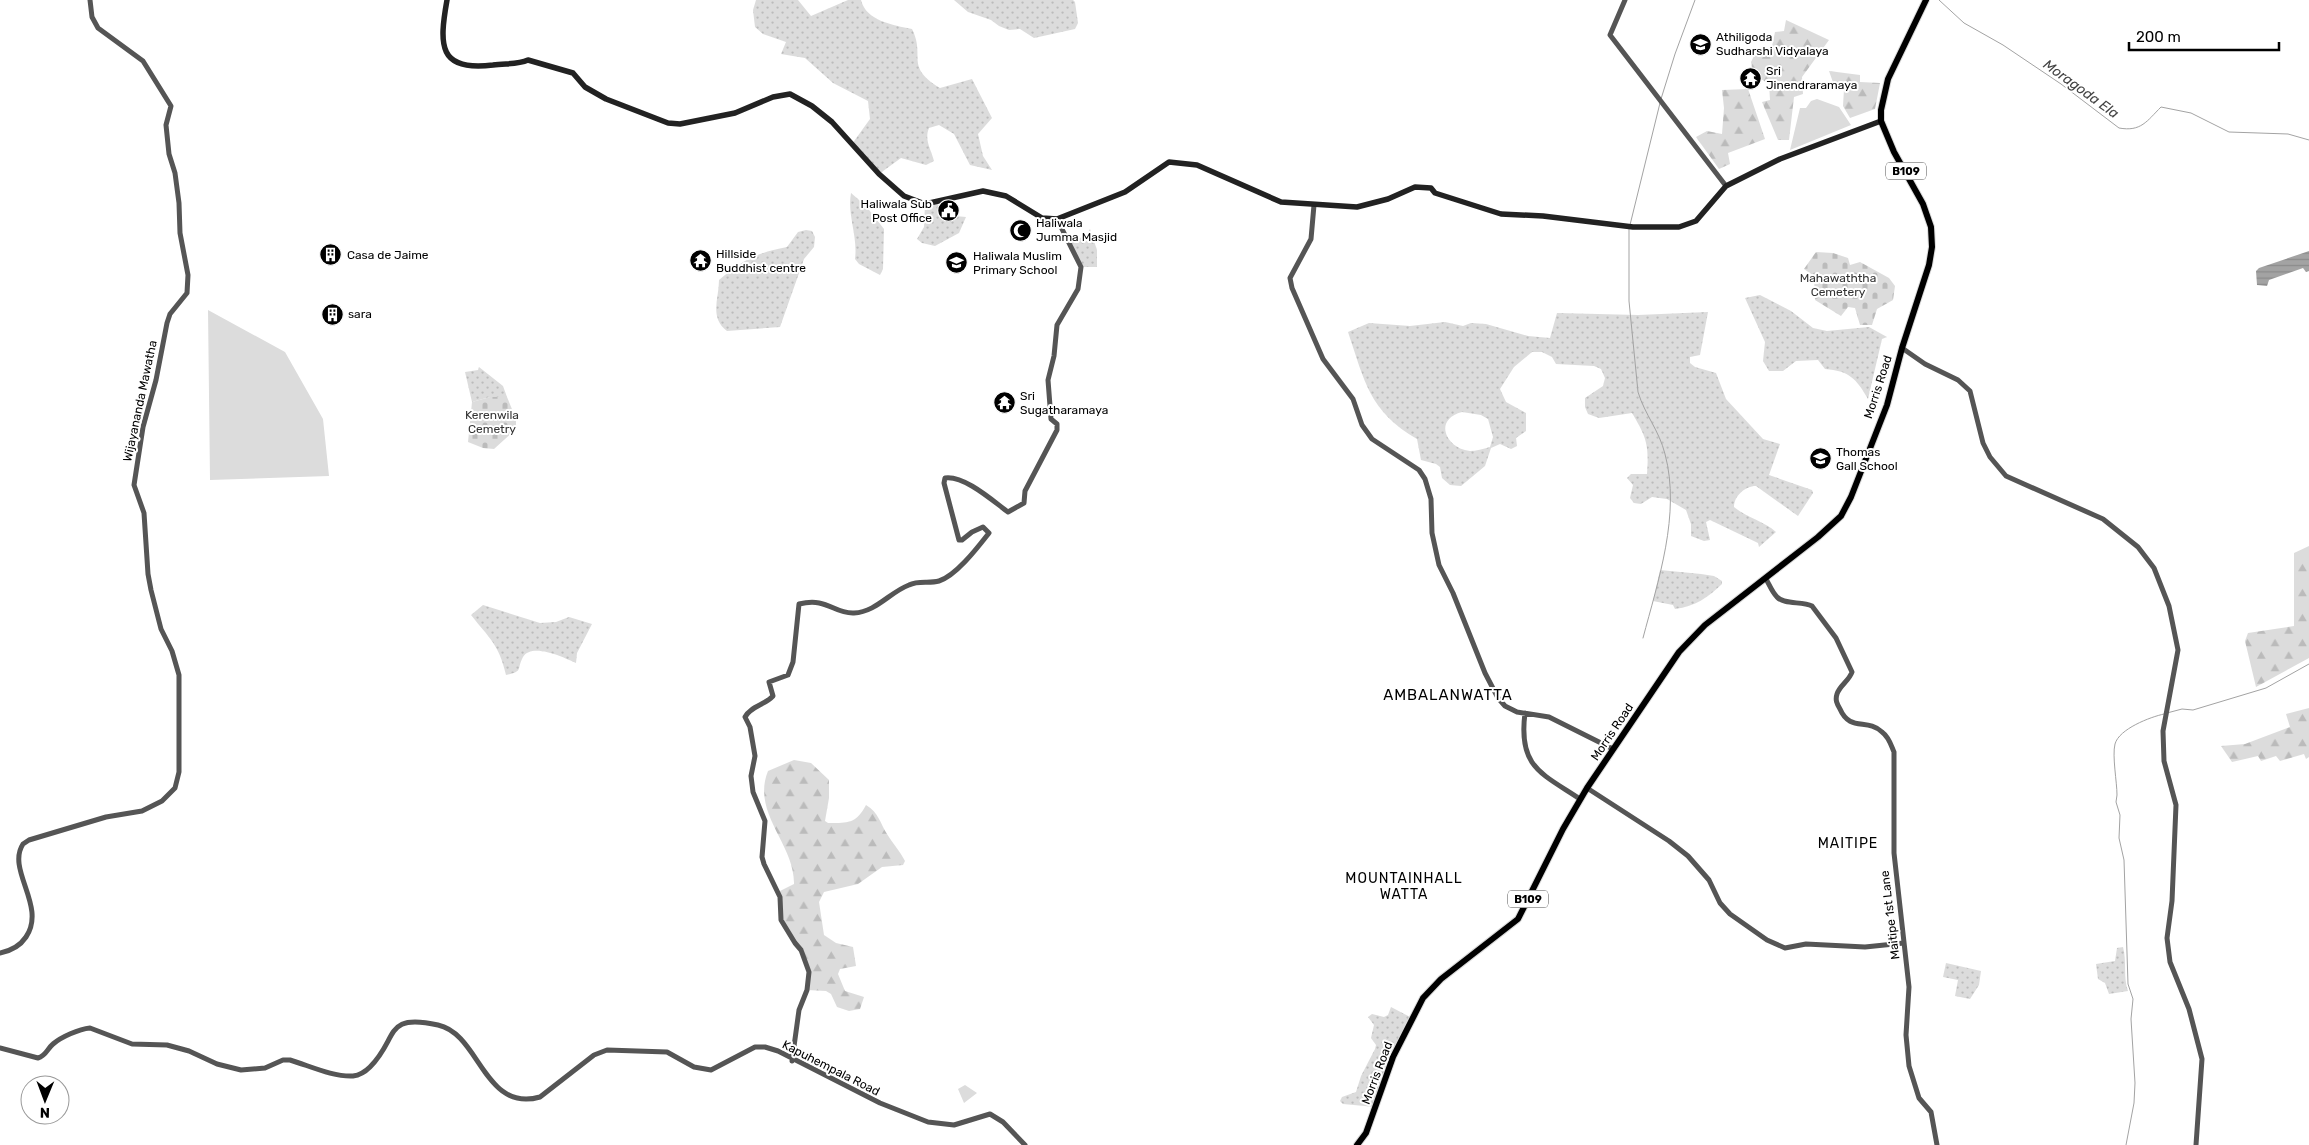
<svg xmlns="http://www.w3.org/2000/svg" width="2309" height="1145" viewBox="0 0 2309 1145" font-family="Rubik,sans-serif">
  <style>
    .grass { fill: url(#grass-dots); fill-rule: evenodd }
    .forest { fill: url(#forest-firs) }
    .cemetery { fill: url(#cemetery-stones) }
    .green { fill: #dcdcdc }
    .water { fill: url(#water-rules) }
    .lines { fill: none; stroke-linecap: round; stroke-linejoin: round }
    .stream { stroke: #a3a3a3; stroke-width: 1 }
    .primary-casing { stroke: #dbdbdb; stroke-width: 8 }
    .tertiary { stroke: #555; stroke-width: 5 }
    .secondary { stroke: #222; stroke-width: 5.5 }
    .primary { stroke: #000; stroke-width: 6 }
    .labels { text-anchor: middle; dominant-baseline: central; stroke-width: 4; stroke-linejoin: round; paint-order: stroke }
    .shield { fill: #fff; stroke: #4c4c4c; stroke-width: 1 }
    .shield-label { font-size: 11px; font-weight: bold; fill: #000 }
    .poi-label { font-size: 12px; fill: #000; stroke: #fff; text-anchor: start }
    .park-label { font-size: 12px; fill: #333; stroke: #fff }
    .street-label { font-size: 12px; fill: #000; stroke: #fff }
    .water-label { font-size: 14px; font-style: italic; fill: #444; stroke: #fff }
    .neighbourhood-label { font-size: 14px; letter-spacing: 1px; fill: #000; stroke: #fff }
    .quarter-label { font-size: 15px; letter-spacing: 1px; fill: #000; stroke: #fff }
  </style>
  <defs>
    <pattern id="grass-dots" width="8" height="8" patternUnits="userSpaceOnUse" patternTransform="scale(1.25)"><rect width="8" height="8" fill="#dcdcdc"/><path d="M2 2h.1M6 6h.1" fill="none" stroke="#bbb" stroke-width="1.8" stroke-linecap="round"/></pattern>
    <pattern id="forest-firs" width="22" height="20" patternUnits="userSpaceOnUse" patternTransform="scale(1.25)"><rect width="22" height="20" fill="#dcdcdc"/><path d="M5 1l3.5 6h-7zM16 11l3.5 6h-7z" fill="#bbb"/></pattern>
    <pattern id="cemetery-stones" width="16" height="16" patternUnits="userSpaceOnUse" patternTransform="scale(1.25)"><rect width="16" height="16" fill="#dcdcdc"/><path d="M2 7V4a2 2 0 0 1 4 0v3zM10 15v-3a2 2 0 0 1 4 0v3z" fill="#bbb"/></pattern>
    <pattern id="water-rules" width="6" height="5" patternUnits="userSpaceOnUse" patternTransform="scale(1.25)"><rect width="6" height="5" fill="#a3a3a3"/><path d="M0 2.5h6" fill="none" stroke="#8b8b8b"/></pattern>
  </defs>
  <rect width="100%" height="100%" fill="#fff"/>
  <path class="grass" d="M756 0H798L811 16 848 0H861C866 21 893 25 912 29 926 57 904 66 940 88L972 79 992 118 978 134 983 156 992 170 970 165 954 134 939 125 929 128C924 140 931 149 934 161L926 165 901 158 879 174 852 144 870 119 868 101 833 83 805 58 781 54 786 42 763 34 755 27 753 10Z
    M954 0H1073L1075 2 1078 23 1075 29 1034 38 1020 29 1009 30 999 26 991 20 968 12Z
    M851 193 866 206 884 229 883 269 880 275 859 264 855 259C858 236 847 215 851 193Z
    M937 202 943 215 966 217 959 233 935 246 922 243 917 239 924 227 925 204Z
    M1090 229 1097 250V267H1081L1070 243 1086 235Z
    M806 230 812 231 815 237 814 247 804 259 780 327 727 331C709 317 719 299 719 280 743 260 756 253 787 247L798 232Z
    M1760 295 1791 311 1813 328 1827 331 1869 327 1887 337 1882 339 1868 399C1856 378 1849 371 1825 369L1818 360 1796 361 1783 371H1769L1763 361 1765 342 1745 298Z
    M1708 312 1700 355 1690 357V363L1695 367 1716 373 1726 399 1763 439 1780 444 1769 475 1812 490 1813 493 1798 516 1756 486C1745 486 1734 496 1734 507 1747 518 1764 521 1776 532L1759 547 1758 543 1710 520 1706 522 1710 540 1704 541 1691 536V524L1686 510 1667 499 1652 497 1641 504 1634 503 1630 498 1633 485 1627 478 1631 474H1647C1649 445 1647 438 1632 413L1599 418 1588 414 1585 407V398L1603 386 1605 378 1601 369 1594 366 1556 364 1552 357 1542 352H1532L1514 367 1500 389 1506 402 1526 413V431L1516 438 1517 446 1511 449 1500 444 1491 448 1485 466 1461 486 1450 485 1442 478 1440 467 1436 464 1421 460 1417 439C1369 411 1365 382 1348 332L1369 323 1410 326 1445 322 1463 326 1471 323 1486 324 1528 336 1550 338 1557 313 1638 315ZM1462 412 1481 415 1488 419 1493 437 1490 447C1483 449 1476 451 1470 451 1447 449 1432 420 1462 412Z
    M479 367 503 386 507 397H490L472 402 465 372 478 370Z
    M1660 570 1701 574 1714 576 1722 581V584C1707 598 1696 606 1675 609L1673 605 1653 601Z
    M483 605 540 623 556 622 569 617 592 624 577 653 576 663C565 658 532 642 523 657 516 670 524 671 506 675 499 644 489 638 471 615Z
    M2123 947C2127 962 2123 977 2128 991L2109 994 2105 983 2098 979 2096 964 2115 961 2117 948Z
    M1946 963 1981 971 1979 985 1970 999 1955 996 1958 980 1943 977Z
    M1391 1007 1412 1018 1375 1107 1343 1104 1340 1101 1342 1097 1356 1092 1361 1076 1375 1049 1376 1045 1371 1038 1374 1025 1368 1017 1372 1014 1384 1017 1388 1015Z"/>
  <path class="forest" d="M1786 20 1829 40 1802 77 1803 94 1794 97 1789 140H1778L1762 102 1770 100 1769 84 1753 74 1751 62 1756 52 1771 51 1775 32 1784 31Z
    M1829 71 1860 75V82L1880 83 1875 109 1850 118 1843 106 1844 89 1835 88Z
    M1748 89 1765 139 1728 153 1730 164 1719 169 1696 137 1707 131 1722 134 1724 108 1722 90Z
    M2309 546V658L2256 687 2245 641 2248 633 2294 626V553Z
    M2309 708V757L2306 759 2304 754 2280 761 2276 756 2261 761 2258 756 2232 762 2221 746 2245 744 2290 727 2286 714Z
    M794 760 811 763 829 780V798L825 821 828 823C848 823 856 824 866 805 879 813 880 823 887 834 893 844 900 851 905 861L903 865 882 867 858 884 824 892 819 902 824 935 836 943 853 947 856 966 840 969 838 974 845 991 864 997 860 1009 849 1011 837 1007 831 994 826 991 807 990 809 977 801 950 781 920 778 892 794 884C795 844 751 813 768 771Z"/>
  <path class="cemetery" d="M1816 252 1833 253 1848 258 1850 265 1860 262 1889 278 1895 286 1893 300 1877 309 1872 325H1860L1855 308 1848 307 1841 316 1815 300 1814 276 1804 269Z
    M490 397H507L516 419V429L494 449 483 448 468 442 472 402Z"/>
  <path class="green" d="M1817 99 1839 107 1851 125 1790 150 1800 108H1806L1811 101Z
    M208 310 285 352 323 419 329 476 210 480Z
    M965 1085 977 1093 964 1103 958 1089Z"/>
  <path class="water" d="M2309 251V271L2306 272 2303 268 2269 280 2267 286 2257 285 2256 271 2259 268Z"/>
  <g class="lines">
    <path class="stream" d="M1939 0 1964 23 2003 45 2061 84 2119 128C2141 132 2147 121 2161 107L2191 113 2229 132 2288 134 2309 140
      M1661 99 1675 54 1695 0
      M1630 225 1660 103
      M1629 229V301L1638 392C1645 415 1659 430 1665 454 1681 514 1658 581 1643 638
      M2167 713 2182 709 2193 710 2266 688 2309 664
      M2126 1145 2134 1103 2135 1083 2131 1019 2133 999 2128 984 2124 860 2119 838 2120 815 2116 802 2117 795C2117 782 2112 756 2115 744 2119 729 2150 717 2164 714"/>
    <defs>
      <path id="primary" d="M1357 1145 1366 1133 1393 1057 1423 998 1441 979 1518 919 1563 829 1587 788 1679 652 1705 625 1818 537 1841 516 1851 497 1887 405 1902 348 1929 265 1932 247 1931 227 1923 204 1894 152 1881 121V110L1888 79 1926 0"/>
    </defs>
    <use href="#primary" class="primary-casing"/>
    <path class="tertiary" d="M1625 0 1610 35 1726 186
      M1314 205 1311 239 1290 278 1292 288 1323 359 1353 399 1362 425 1372 439 1419 470 1425 479 1431 499 1432 533 1439 565 1453 593 1485 673 1498 698 1505 706 1517 712 1549 717 1613 749
      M1902 348 1925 364 1958 380 1970 391 1983 443 1990 457 2006 476 2103 519 2138 547 2154 568 2169 606 2178 650 2163 731 2164 761 2176 805 2172 901 2167 938 2170 962 2189 1009 2202 1059 2196 1145
      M1766 579C1769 584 1772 592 1777 597 1784 605 1802 601 1812 606L1836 638 1852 672C1849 681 1840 685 1837 694 1835 700 1837 704 1840 709 1850 732 1867 718 1882 732 1889 737 1891 745 1894 752V853L1909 987 1906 1035 1909 1066 1919 1098 1931 1112 1937 1145
      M1525 713C1518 767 1541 773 1580 799
      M1587 788 1669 841 1688 856 1709 880 1720 903 1730 914 1767 940 1785 948 1806 944 1865 947 1904 943
      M0 953C10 951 20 946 26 937 47 906 6 870 23 844L29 840 106 817 142 811 162 801 175 788 179 772V675L172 651 161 629 151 590 148 574 144 513 134 485 143 427 156 380 167 323 170 314 187 293 188 275 180 233 179 203 175 173 169 154 166 125 171 106 143 61 98 28 92 17 90 0
      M0 1048 38 1058C46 1056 47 1049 53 1044 61 1037 79 1029 90 1028L132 1044 167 1045 189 1051 217 1064 241 1070 265 1068 283 1060H290C310 1066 333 1077 353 1076 361 1075 365 1072 370 1067 399 1038 383 1013 438 1025 480 1034 484 1113 540 1097L594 1055 607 1050 667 1052 694 1067 711 1070 755 1047H765L778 1051 880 1103 928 1122 954 1125 990 1114 1003 1122 1025 1145
      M792 1061 799 1010 807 990 809 972 801 950 795 943 781 920 780 897 764 864 762 857 765 821 753 792 751 776 755 756 750 727 745 717C751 706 765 705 773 696L769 682 788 675 793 662 799 604C828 597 833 614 854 613 876 612 890 592 909 585 919 580 929 584 939 581 956 576 978 547 989 533L983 527 972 532 962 540H959L944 483 945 478C964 475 993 501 1008 512L1024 503 1025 491 1057 430V424L1051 419 1048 380 1054 356 1057 325 1078 289 1081 267 1057 219"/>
    <path class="secondary" d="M447 0C439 45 438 72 493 65 505 63 517 65 528 60L573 73 585 87 606 99 668 123 680 124 735 113 773 97 790 94 812 106 832 122 879 174 904 196 925 204 983 191 1006 196 1042 218 1057 219 1125 192 1169 162 1197 165 1281 202 1357 207 1388 199 1415 187 1431 188 1435 193 1501 214 1543 216 1633 227H1679L1696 221 1726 186 1780 159 1881 121"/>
    <use href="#primary" class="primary"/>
  </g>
  <defs>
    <symbol id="school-disc" viewBox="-11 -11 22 22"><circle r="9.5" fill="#000" stroke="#fff"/><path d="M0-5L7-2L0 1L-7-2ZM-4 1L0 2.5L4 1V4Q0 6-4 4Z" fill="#fff"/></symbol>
    <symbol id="temple-disc" viewBox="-11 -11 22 22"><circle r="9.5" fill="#000" stroke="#fff"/><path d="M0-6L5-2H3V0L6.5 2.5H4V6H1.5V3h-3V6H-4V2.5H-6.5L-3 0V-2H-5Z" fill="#fff"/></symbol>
    <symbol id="civic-disc" viewBox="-11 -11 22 22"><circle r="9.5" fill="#000" stroke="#fff"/><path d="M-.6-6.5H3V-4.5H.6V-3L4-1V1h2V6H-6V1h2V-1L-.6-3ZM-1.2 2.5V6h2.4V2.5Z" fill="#fff"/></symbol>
    <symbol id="mosque-disc" viewBox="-11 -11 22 22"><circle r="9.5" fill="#000" stroke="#fff"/><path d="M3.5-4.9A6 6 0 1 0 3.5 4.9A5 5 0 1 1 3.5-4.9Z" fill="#fff"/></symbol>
    <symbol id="building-disc" viewBox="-11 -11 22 22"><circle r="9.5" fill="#000" stroke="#fff"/><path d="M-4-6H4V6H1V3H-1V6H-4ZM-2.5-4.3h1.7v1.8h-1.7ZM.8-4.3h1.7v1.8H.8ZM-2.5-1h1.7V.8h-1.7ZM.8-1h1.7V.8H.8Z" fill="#fff"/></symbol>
  </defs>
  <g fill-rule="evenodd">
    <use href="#school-disc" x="1688" y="32" width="25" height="25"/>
    <use href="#temple-disc" x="1738" y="66" width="25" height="25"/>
    <use href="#civic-disc" x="936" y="198" width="25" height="25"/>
    <use href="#mosque-disc" x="1008" y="218" width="25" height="25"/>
    <use href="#building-disc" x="318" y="242" width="25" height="25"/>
    <use href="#temple-disc" x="688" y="248" width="25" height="25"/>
    <use href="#school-disc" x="944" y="250" width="25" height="25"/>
    <use href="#building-disc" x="320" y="302" width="25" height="25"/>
    <use href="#temple-disc" x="992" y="390" width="25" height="25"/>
    <use href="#school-disc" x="1808" y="446" width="25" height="25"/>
  </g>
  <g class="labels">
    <g class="shield">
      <rect x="1886" y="162.5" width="40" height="17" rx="4"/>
      <rect x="1508" y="890.5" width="40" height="17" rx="4"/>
    </g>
    <g class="shield-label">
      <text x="1906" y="171">B109</text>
      <text x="1528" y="899">B109</text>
    </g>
    <g class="poi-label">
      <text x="1716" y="37">Athiligoda<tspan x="1716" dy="14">Sudharshi Vidyalaya</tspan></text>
      <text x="1766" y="71">Sri<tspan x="1766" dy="14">Jinendraramaya</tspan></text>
      <text x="932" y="204" text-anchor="end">Haliwala Sub<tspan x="932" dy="14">Post Office</tspan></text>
      <text x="1036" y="223">Haliwala<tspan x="1036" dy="14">Jumma Masjid</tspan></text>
      <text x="716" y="254">Hillside<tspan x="716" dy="14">Buddhist centre</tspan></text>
      <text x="347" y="255">Casa de Jaime</text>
      <text x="973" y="256">Haliwala Muslim<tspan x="973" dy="14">Primary School</tspan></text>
      <text x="348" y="314">sara</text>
      <text x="1020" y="396">Sri<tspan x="1020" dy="14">Sugatharamaya</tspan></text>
      <text x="1836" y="452">Thomas<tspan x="1836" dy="14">Gall School</tspan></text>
    </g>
    <g class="park-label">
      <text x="1838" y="278">Mahawaththa<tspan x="1838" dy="14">Cemetery</tspan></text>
      <text x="492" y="415">Kerenwila<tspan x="492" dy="14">Cemetry</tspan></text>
    </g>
    <g class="street-label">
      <text transform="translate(1878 387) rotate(-72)">Morris Road</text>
      <text transform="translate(140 401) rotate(-78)">Wijayananda Mawatha</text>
      <text transform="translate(1612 732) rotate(-56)">Morris Road</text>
      <text transform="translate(1890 915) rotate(-97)">Maitipe 1st Lane</text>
      <text transform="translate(831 1068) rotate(27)">Kapuhempala Road</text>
      <text transform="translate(1377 1073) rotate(-69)">Morris Road</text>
    </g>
    <g class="water-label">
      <text transform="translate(2081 89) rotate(36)">Moragoda Ela</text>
    </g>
    <g class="neighbourhood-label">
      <text x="1848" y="843">MAITIPE</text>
      <text x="1404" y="878">MOUNTAINHALL<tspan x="1404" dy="16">WATTA</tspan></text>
    </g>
    <g class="quarter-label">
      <text x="1448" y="695">AMBALANWATTA</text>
    </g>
  </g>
  <g transform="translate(45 1100) rotate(181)"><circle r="24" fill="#ffffff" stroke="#999999"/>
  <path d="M0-4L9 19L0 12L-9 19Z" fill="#000000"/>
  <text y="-8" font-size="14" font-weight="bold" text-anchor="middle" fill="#000000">N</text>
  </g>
  <path d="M2129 42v8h150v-8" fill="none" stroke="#000000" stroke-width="2.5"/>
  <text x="2136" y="42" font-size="15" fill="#000000" stroke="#ffffff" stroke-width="4" paint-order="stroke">200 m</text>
</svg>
